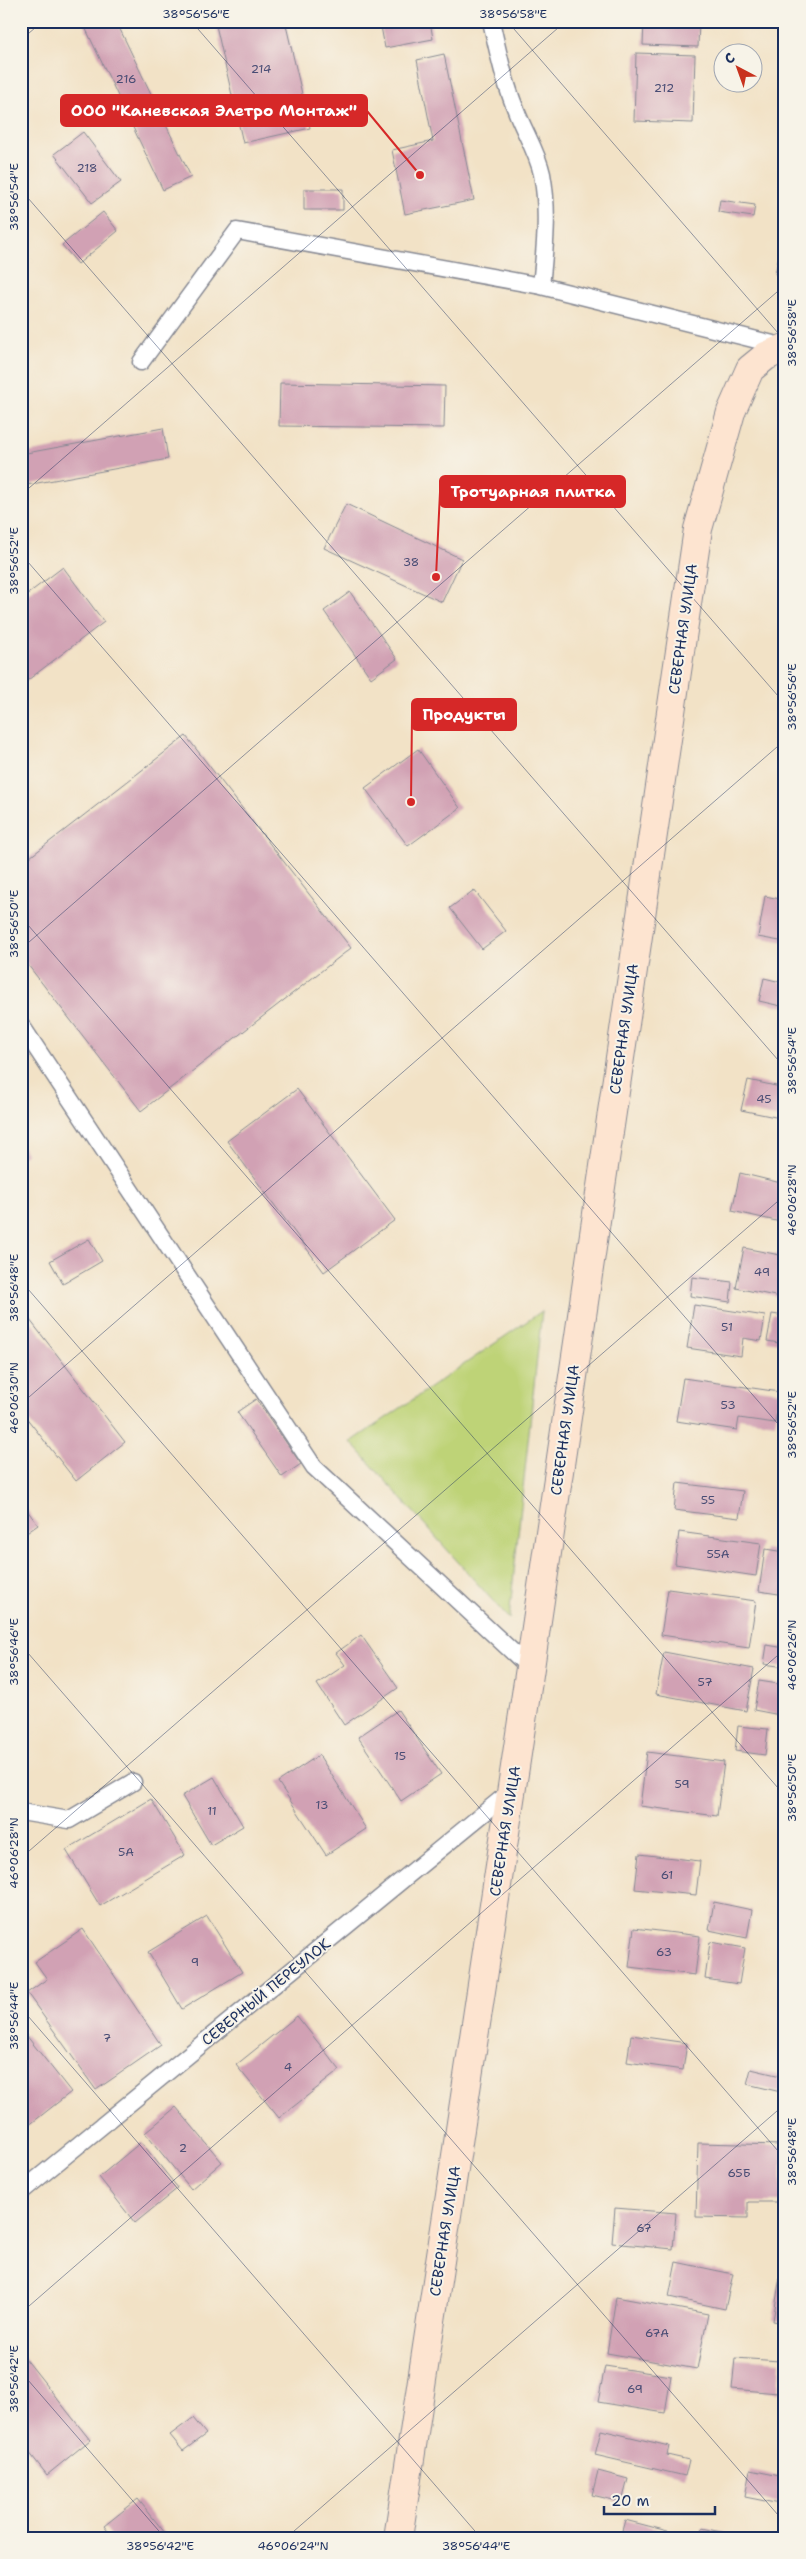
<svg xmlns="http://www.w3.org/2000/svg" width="806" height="2559" viewBox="0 0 806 2559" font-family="'Shantell Sans',sans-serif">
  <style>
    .green { fill: #bed377; stroke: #6c816a }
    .building { fill: #d1a1b4 }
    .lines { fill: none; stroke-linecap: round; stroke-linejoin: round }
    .lane-casing { stroke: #868892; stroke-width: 19 }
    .secondary-casing { stroke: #868892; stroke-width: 30 }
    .lane { stroke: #fff; stroke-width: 16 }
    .secondary { stroke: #fde4d0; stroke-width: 28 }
    .ticks { fill: none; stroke: #1b2f5e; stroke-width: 1; stroke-opacity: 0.45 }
    .labels { text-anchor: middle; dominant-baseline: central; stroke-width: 4; stroke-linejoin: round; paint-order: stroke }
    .number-label { font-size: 12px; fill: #484c74 }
    .street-label { font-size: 15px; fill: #1b2f5e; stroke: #f7f3e8 }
    .leader { fill: none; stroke: #d62828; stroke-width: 2 }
    .callout-dot { fill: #d62828; stroke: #f7f3e8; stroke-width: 2 }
    .callout { fill: #d62828; stroke: #d62828; stroke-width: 2 }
    .callout-label { font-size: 16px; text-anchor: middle; font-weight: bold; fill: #fff }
    .neatline { fill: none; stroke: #1b2f5e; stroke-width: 2 }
    .ticks-label { font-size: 12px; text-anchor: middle; fill: #1b2f5e }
  </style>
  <rect width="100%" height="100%" fill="#f7f3e8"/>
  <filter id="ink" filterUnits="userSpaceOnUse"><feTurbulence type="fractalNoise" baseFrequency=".02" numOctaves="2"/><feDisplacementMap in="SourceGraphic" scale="10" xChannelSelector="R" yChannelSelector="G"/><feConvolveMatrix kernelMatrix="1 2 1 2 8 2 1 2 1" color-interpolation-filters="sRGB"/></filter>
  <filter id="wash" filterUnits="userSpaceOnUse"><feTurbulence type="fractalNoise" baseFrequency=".0096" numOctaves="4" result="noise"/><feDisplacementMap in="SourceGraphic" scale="20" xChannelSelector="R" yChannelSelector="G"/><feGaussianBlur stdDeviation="1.12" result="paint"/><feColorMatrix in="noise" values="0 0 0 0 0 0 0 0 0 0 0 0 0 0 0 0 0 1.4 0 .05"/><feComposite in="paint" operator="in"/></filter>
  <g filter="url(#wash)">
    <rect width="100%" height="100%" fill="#f2e2c6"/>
    <path class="green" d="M542 1311 509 1619 351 1442Z"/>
    <g id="blocks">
      <path class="building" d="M82 21H116L191 177 163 190Z
        M215 21H285L310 128 243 143Z
        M380 21H430L433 39 385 48Z
        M644 21H699L698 47 643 45Z
        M636 53 695 55 693 123 634 121Z
        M444 54 474 200 405 214 392 150 433 141 417 60Z
        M83 132 121 182 92 203 54 154Z
        M304 189H343V210H304Z
        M720 200 755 205 753 217 718 212Z
        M103 212 118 231 78 264 62 245Z
        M784 232H785V276L775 274Z
        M280 383 445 386 444 428 279 426Z
        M163 428 168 459 21 486V454Z
        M346 504 462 559 442 602 324 548Z
        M63 567 104 622 24 683 21 679V599Z
        M350 592 397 659 371 678 324 611Z
        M186 736 351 948 141 1111 21 956V864Z
        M418 749 460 808 408 846 365 788Z
        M474 890 506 931 482 949 450 908Z
        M765 896 785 900V942L758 937Z
        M764 978 785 983V1007L759 1001Z
        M748 1080 785 1088V1119L741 1110Z
        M297 1089 395 1220 324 1272 227 1141Z
        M21 1145 27 1154 21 1157Z
        M740 1173 785 1184V1223L732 1211Z
        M89 1239 102 1261 63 1284 50 1261Z
        M744 1248 785 1256V1298L736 1288Z
        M692 1277 732 1282 730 1302 690 1296Z
        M694 1305 765 1316 761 1341 743 1338 741 1356 687 1348Z
        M772 1314 785 1316V1344L767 1341Z
        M26 1315 125 1442 76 1481 21 1411V1319Z
        M683 1378 780 1392 775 1423 739 1418 737 1430 676 1421Z
        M256 1399 301 1464 282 1477 237 1412Z
        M677 1483 743 1491 739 1518 674 1510Z
        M21 1502 38 1525 21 1537Z
        M679 1532 761 1543 756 1576 675 1564Z
        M765 1549 785 1552V1595L759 1591Z
        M668 1589 756 1601 749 1648 661 1635Z
        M361 1635 398 1688 344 1725 317 1684 345 1665 336 1653Z
        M767 1645 785 1648V1667L764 1664Z
        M664 1652 754 1669 746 1711 656 1694Z
        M759 1681 785 1685V1716L754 1710Z
        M398 1710 441 1774 401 1801 358 1737Z
        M738 1726 768 1729 765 1755 735 1751Z
        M647 1752 724 1762 717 1816 640 1806Z
        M319 1755 366 1829 326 1855 278 1782Z
        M214 1777 243 1826 211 1845 182 1796Z
        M151 1799 185 1855 100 1906 66 1850Z
        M639 1854 700 1861 696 1895 635 1889Z
        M714 1902 752 1910 747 1938 709 1930Z
        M207 1916 242 1972 182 2009 148 1952Z
        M634 1928 700 1936 695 1975 629 1967Z
        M83 1929 161 2045 96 2090 27 1993 47 1979 35 1962Z
        M710 1942 745 1948 739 1984 705 1979Z
        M297 2016 340 2070 279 2118 236 2065Z
        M26 2035 71 2092 28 2126 21 2118V2039Z
        M631 2035 687 2043 683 2070 627 2062Z
        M751 2069 785 2077V2093L747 2084Z
        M176 2107 222 2162 191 2189 145 2133Z
        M141 2142 178 2188 135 2223 99 2177Z
        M698 2143 782 2145 781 2202H748V2218L696 2217Z
        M615 2208 676 2213 673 2249 612 2243Z
        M676 2262 733 2274 725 2309 669 2297Z
        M780 2276H785V2323L773 2321Z
        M616 2297 708 2314 697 2369 607 2353Z
        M21 2353 90 2440 47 2475 21 2442Z
        M735 2358 780 2361 778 2393 732 2389Z
        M605 2366 671 2376 665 2413 598 2402Z
        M193 2418 206 2434 183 2451 170 2435Z
        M601 2430 669 2446 667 2455 689 2460 685 2476 595 2455Z
        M750 2470 785 2477V2505L745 2497Z
        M598 2471 628 2479 622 2502 592 2495Z
        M138 2499 169 2538H113L104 2526Z
        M625 2520 687 2536V2538H620Z
        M702 2528 745 2537V2538H700Z"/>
    </g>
  </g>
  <g filter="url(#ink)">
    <use href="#blocks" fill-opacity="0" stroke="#868892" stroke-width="1"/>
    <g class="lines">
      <defs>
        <path id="lane" d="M491 21C498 52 504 81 516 110 524 132 537 151 542 174 549 211 545 248 541 286
          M141 362 237 231 541 286 785 347
          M21 1025 314 1467 530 1668
          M21 1812 69 1820 133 1782
          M21 2192 511 1791"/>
        <path id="secondary" d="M398 2538 530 1668 698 529 731 412 750 369 766 356 785 348"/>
      </defs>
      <use href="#lane" class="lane-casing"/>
      <use href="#secondary" class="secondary-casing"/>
      <use href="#lane" class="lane"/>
      <use href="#secondary" class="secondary"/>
    </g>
  </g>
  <path class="ticks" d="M191 21 785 704M507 21 785 341M21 40 43 21M21 190 785 1068M21 495 566 21M21 554 785 1432M21 917 785 1796M21 949 785 285M21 1281 785 2159M21 1404 785 740M21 1645 785 2523M21 1858 785 1195M21 2008 481 2538M21 2313 785 1649M21 2372 165 2538M286 2538 785 2104"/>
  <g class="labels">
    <g class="number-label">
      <text x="261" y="69">214</text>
      <text x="126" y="79">216</text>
      <text x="664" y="88">212</text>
      <text x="87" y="168">218</text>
      <text x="411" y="562">38</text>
      <text x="764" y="1099">45</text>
      <text x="762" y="1272">49</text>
      <text x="727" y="1327">51</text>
      <text x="728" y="1405">53</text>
      <text x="708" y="1500">55</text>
      <text x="718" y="1554">55А</text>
      <text x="705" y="1682">57</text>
      <text x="400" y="1756">15</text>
      <text x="682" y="1784">59</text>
      <text x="322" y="1805">13</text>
      <text x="212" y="1811">11</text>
      <text x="126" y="1852">5А</text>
      <text x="667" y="1875">61</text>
      <text x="664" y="1952">63</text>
      <text x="195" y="1962">9</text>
      <text x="107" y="2038">7</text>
      <text x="288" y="2067">4</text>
      <text x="183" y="2148">2</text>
      <text x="739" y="2173">65Б</text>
      <text x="644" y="2228">67</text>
      <text x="657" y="2333">67А</text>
      <text x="635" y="2389">69</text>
    </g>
    <g class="street-label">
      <text transform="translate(683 629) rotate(-82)">СЕВЕРНАЯ УЛИЦА</text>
      <text transform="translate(624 1029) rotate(-82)">СЕВЕРНАЯ УЛИЦА</text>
      <text transform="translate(565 1430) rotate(-82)">СЕВЕРНАЯ УЛИЦА</text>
      <text transform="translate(505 1831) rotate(-81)">СЕВЕРНАЯ УЛИЦА</text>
      <text transform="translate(266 1992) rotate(-39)">СЕВЕРНЫЙ ПЕРЕУЛОК</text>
      <text transform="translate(445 2231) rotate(-81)">СЕВЕРНАЯ УЛИЦА</text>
    </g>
  </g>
  <path class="leader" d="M420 175L367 111M436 577L440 492M411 802L412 715"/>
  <g class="callout-dot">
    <circle cx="420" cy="175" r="5"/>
    <circle cx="436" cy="577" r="5"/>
    <circle cx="411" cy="802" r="5"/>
  </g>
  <g class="callout">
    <rect x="61" y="95" width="306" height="31" rx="5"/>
    <rect x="440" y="476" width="185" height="31" rx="5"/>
    <rect x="412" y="699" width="104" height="31" rx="5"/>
  </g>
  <g class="callout-label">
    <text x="214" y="116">ООО "Каневская Элетро Монтаж"</text>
    <text x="533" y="497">Тротуарная плитка</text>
    <text x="464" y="720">Продукты</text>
  </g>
  <rect width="806" height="2559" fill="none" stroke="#f7f3e8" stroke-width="55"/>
  <g transform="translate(738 68) rotate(319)"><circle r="24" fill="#f7f3e8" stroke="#9fa5b1"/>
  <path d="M0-4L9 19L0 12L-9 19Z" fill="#c8321e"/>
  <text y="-8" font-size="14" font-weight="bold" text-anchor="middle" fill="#1b2f5e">С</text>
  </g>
  <path d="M604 2506v8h111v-8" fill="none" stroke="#1b2f5e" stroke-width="2.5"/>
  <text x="611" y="2506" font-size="15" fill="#1b2f5e" stroke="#f7f3e8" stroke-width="4" paint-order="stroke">20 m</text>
  <rect x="28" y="28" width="750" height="2504" class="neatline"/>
  <g class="ticks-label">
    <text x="196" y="18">38°56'56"E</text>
    <text x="513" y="18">38°56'58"E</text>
    <text transform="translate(14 197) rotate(-90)" y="4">38°56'54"E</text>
    <text transform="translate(792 333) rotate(-90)" y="4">38°56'58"E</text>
    <text transform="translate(14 561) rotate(-90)" y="4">38°56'52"E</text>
    <text transform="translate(792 697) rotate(-90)" y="4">38°56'56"E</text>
    <text transform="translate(14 924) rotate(-90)" y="4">38°56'50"E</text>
    <text transform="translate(792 1061) rotate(-90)" y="4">38°56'54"E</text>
    <text transform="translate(792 1200) rotate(-90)" y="4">46°06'28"N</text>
    <text transform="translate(14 1288) rotate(-90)" y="4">38°56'48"E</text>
    <text transform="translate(14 1398) rotate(-90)" y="4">46°06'30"N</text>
    <text transform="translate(792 1425) rotate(-90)" y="4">38°56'52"E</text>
    <text transform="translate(14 1652) rotate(-90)" y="4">38°56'46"E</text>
    <text transform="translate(792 1655) rotate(-90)" y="4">46°06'26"N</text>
    <text transform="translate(792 1788) rotate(-90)" y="4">38°56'50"E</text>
    <text transform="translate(14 1853) rotate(-90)" y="4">46°06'28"N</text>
    <text transform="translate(14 2016) rotate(-90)" y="4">38°56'44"E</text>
    <text transform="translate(792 2152) rotate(-90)" y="4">38°56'48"E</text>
    <text transform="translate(14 2379) rotate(-90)" y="4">38°56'42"E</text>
    <text x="160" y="2550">38°56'42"E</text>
    <text x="293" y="2550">46°06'24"N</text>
    <text x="476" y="2550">38°56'44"E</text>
  </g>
</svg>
